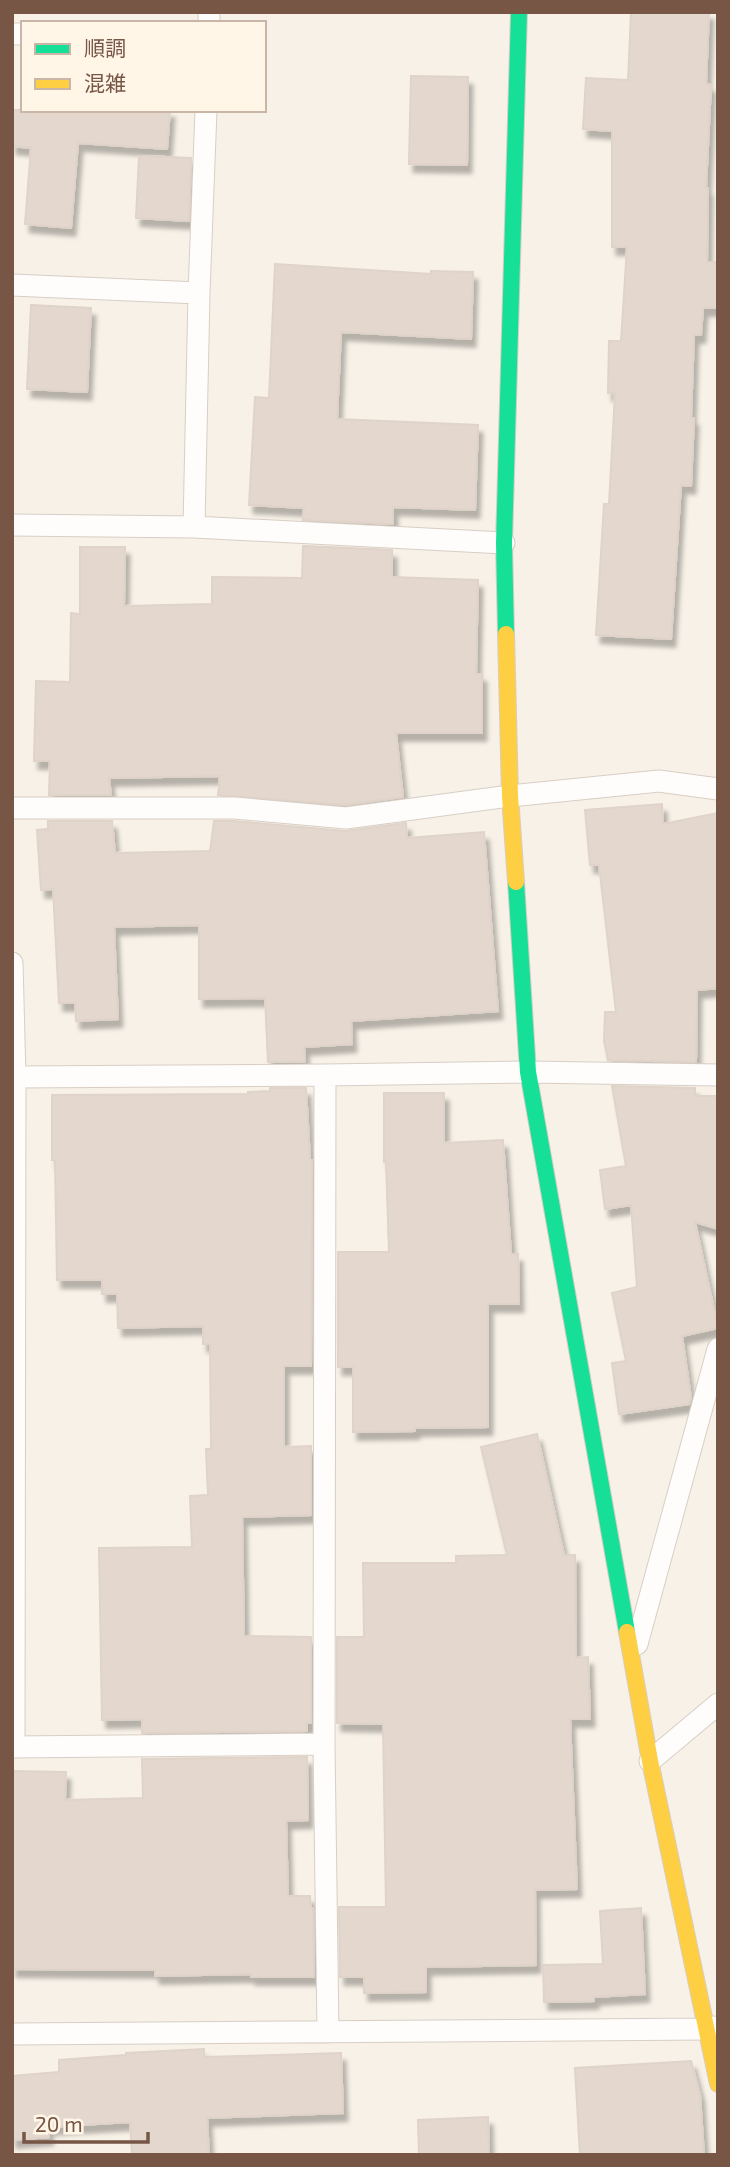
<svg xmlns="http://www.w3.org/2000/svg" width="730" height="2167" viewBox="0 0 730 2167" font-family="'Exo 2','Noto Sans JP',sans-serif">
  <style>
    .building { fill: #e4d8ce; stroke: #e0d3c9; stroke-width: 2; filter: url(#shadow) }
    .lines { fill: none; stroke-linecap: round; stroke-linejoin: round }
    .lane-casing { stroke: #d8cec5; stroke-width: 23 }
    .fast-casing { stroke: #d8cdc3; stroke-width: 18 }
    .slow-casing { stroke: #d8cdc3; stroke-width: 18 }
    .lane { stroke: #fefdfb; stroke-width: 21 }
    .fast { stroke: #16e098; stroke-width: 16 }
    .slow { stroke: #ffcf43; stroke-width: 16 }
  </style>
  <defs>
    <filter id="shadow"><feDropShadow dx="4.5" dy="8" stdDeviation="2" flood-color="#0004"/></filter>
  </defs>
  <rect width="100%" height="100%" fill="#f7f1e7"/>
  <path class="building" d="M631 12H709L706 84 711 85 706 188H708L707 262H718V308H703L701 335H694L691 418H694L691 486 681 485 671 639 596 635 604 504H609L615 393H608L609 341H621L627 247H612V131L583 129 586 78 628 80Z
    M411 76 468 77 467 165 409 164Z
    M12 110H170L167 149 78 143 71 228 25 224 31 148 12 146Z
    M139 156 191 158 189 221 136 218Z
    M275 264 431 274V271L473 272 471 339 341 332 337 419 478 425 475 510 393 507V524L303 520 304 508 249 505 255 397 269 398Z
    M31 305 91 308 87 392 27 389Z
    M303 546 392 550V577L478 580 476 674H482V733H396L403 797 346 805 218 795 220 776 109 778 111 795H49L50 761H34L36 681 70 682 71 613 80 614V547H125L124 606 212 604V577L302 578Z
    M662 804 663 824 718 813V988L697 990 696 1062 608 1060 604 1041 605 1012H616L599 865H590L585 810Z
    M48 821H112L115 853 210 851 214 821H234L345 831 406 823 407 838 484 832 498 1011 351 1021 352 1044 304 1047 305 1062H268L265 998 199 999V925L114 927 118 1019 76 1021 75 1003H59L53 889 41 890 37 830 48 829Z
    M612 1086 695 1088V1096H718V1229L695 1222 718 1328 682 1336 691 1398 689 1404 619 1414 612 1363 626 1361 612 1293 637 1287 631 1205 605 1209 600 1170 626 1166Z
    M270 1088H306L310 1160H312L311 1366H284V1447L311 1446V1515L242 1517 244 1636 311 1637V1723H307V1731L142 1733V1719L102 1720 99 1548 192 1547 190 1496 208 1495 206 1449H211L210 1344H203V1326L118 1328 117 1294H102V1280H57L55 1160H52V1095L248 1094V1092L270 1091Z
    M384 1093H444V1143L503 1140 511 1254H518L519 1304H488V1427L415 1428V1431L353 1432V1367H338V1252H389L386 1162H384Z
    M537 1434 564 1555H575L576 1658 588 1657 590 1719H570L577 1889 535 1890 536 1965 426 1967V1992L364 1993V1977H340L339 1907H386L383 1724 337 1723V1637H364L363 1563H456V1556L507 1555 481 1447Z
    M307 1757 308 1820 286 1821 288 1896H310L311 1908H313L314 1977H251V1974L155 1976V1970L12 1969V1771L66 1772 65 1800 143 1798 142 1759Z
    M641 1908 645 1994 594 1997V2001L544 2002 543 1965 603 1964 600 1911Z
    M204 2049V2057L341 2053 343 2113 207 2118 209 2155H132L130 2122 48 2127 49 2137 12 2140V2076L59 2072V2060L126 2055V2053Z
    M691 2061 700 2095 704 2155H580L575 2068Z
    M488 2117 489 2155H419L418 2120Z"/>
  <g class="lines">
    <defs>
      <path id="lane" d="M209 23V12
        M12 34H23
        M12 285 199 293
        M12 525 194 527 504 543
        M194 527 199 293 206 110
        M12 808H235L346 818 510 796 659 781 718 789
        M12 963 15 1077 14 1747
        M325 1075 324 1744 328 2032
        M15 1077 325 1075 528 1072 718 1075
        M637 1644 718 1349
        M12 1747 324 1744
        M650 1761 718 1704
        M12 2034 706 2029 713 2027"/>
      <path id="fast" d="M506 634 504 543 519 12
        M516 882 528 1072 627 1632"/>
      <path id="slow" d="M506 634 510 796 516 882
        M627 1632 650 1761 718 2084"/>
    </defs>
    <use href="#lane" class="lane-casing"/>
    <use href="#fast" class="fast-casing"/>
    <use href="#slow" class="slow-casing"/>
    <use href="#lane" class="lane"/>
    <use href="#fast" class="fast"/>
    <use href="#slow" class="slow"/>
  </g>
  <rect width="730" height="2167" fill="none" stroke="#775645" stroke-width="28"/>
  <rect x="21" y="21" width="245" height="91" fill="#fff6e8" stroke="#c9b6a7" stroke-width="2"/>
  <rect x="35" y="44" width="35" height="10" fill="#16e098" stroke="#c9b6a7" stroke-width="2"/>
  <text x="84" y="56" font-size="21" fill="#775645">順調</text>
  <rect x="35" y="79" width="35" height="10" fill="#ffcf43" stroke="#c9b6a7" stroke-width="2"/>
  <text x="84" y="91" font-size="21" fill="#775645">混雑</text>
  <path d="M24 2132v10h124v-10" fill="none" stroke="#775645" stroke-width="3.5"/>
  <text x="35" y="2132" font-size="21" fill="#775645" stroke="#fff6e8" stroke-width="5" paint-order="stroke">20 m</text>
</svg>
